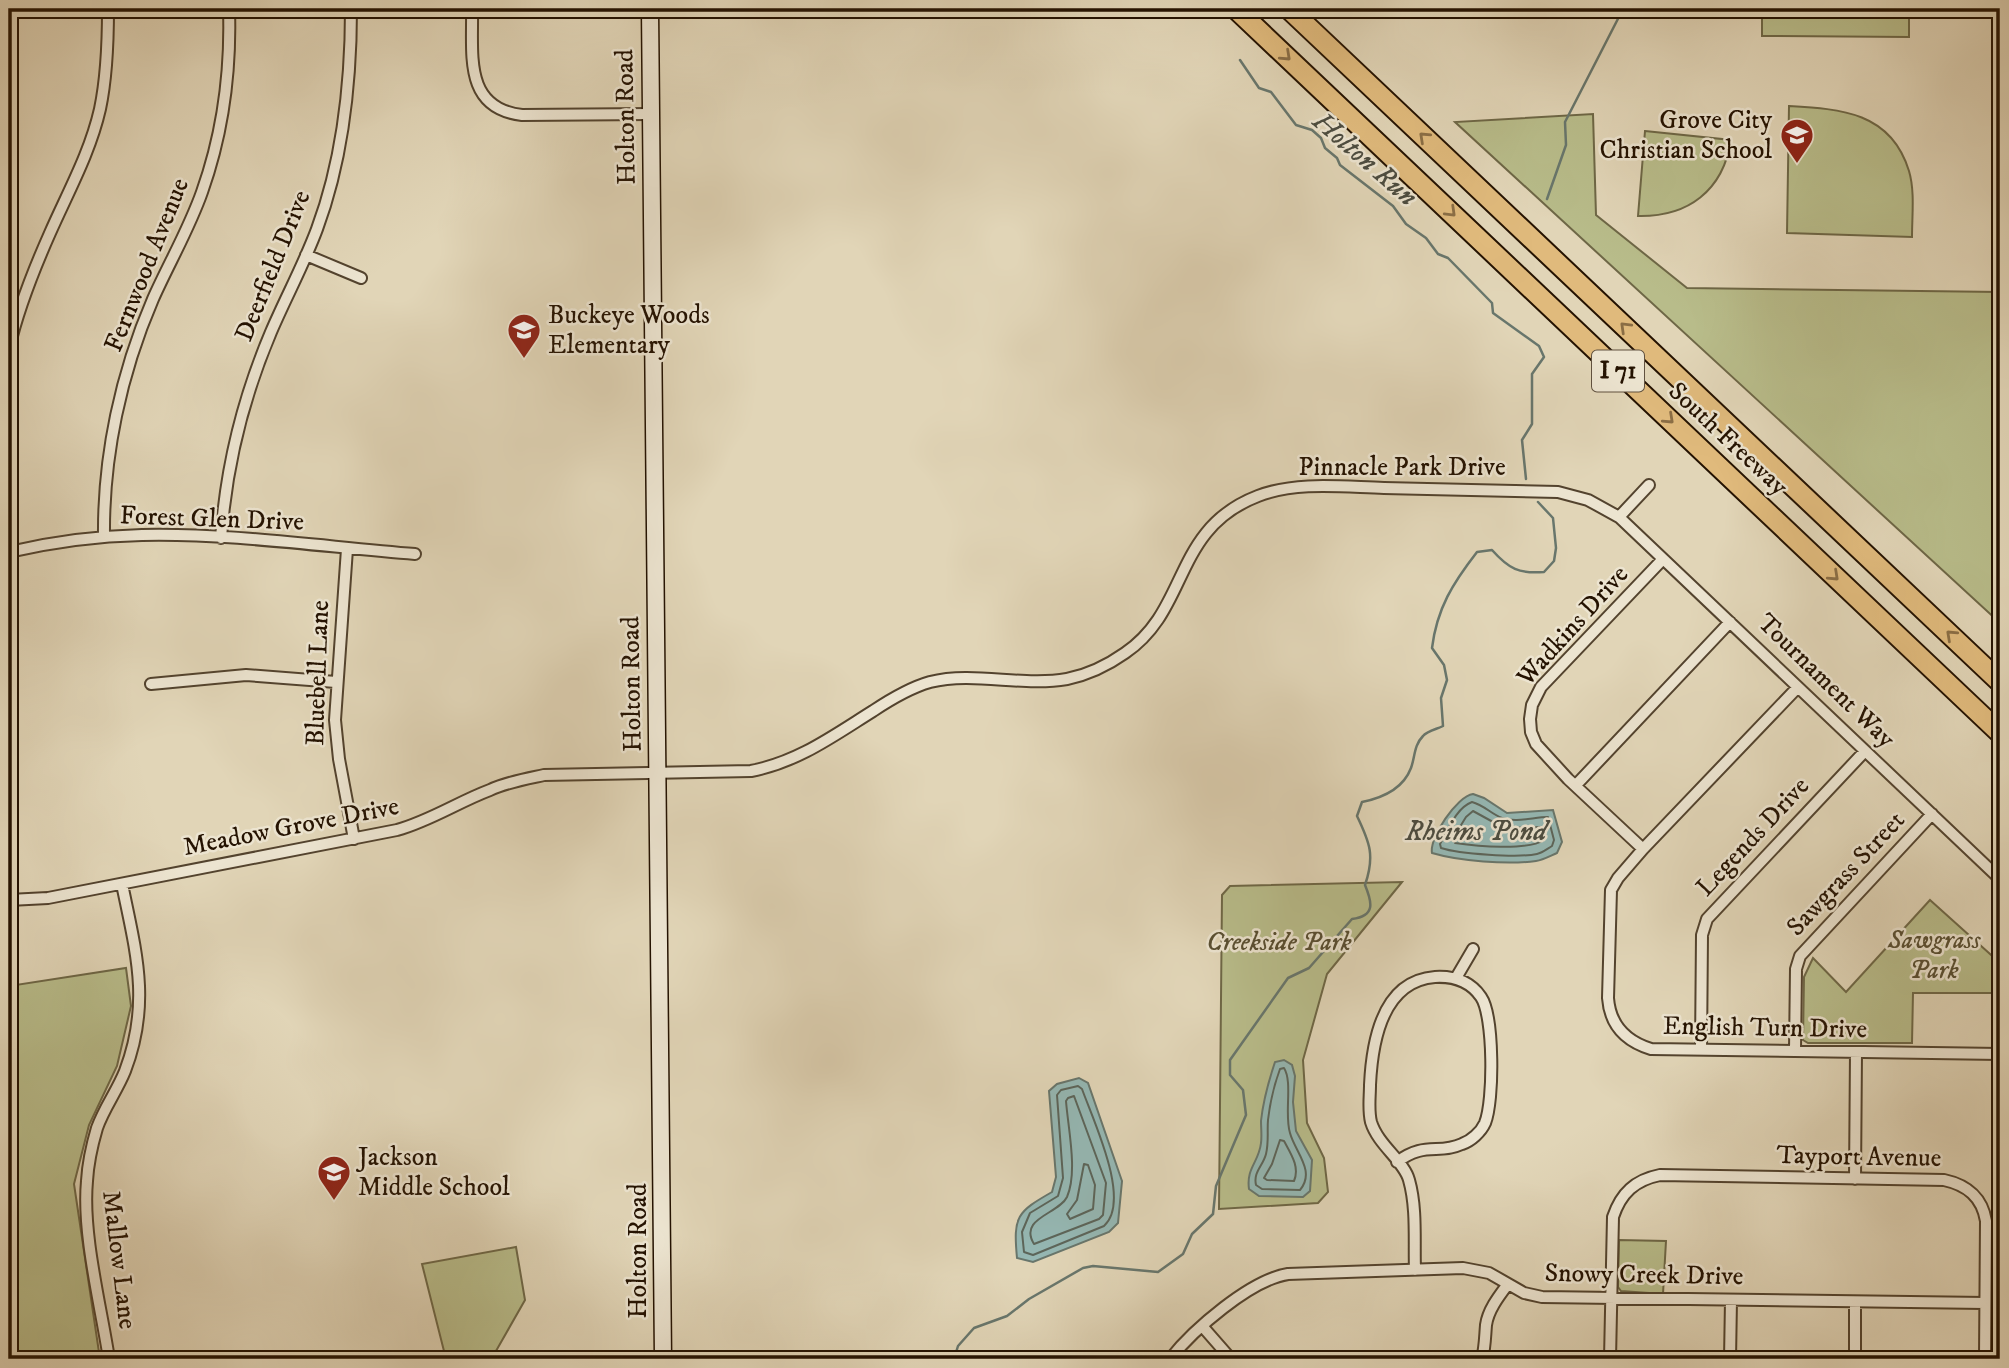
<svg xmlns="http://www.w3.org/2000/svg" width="2009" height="1368" viewBox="0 0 2009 1368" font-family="'IM FELL DW Pica',serif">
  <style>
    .green { fill: #b8bc8a; stroke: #6e6746; stroke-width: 2 }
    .water { fill: #95b8b4; stroke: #68766c; stroke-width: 2 }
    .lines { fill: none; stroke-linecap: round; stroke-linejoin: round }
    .shore { stroke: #5c655a; stroke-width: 2 }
    .stream { stroke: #68766c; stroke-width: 2.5 }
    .street-casing { stroke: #53432e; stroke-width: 14 }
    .secondary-casing { stroke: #241201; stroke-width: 19 }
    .highway-casing { stroke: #241201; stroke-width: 23 }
    .street { stroke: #ece4d0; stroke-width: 10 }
    .secondary { stroke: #ece4d0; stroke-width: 16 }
    .highway { stroke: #e0ba7c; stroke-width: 19 }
    .oneway { stroke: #8b6e45 }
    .labels { text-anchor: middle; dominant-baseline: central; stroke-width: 5; stroke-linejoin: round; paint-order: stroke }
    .shield { fill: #ece4d0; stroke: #60513f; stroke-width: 2 }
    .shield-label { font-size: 24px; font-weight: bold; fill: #241201 }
    .street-label { font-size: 26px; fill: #241201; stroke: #ece4d0 }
    .poi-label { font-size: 26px; fill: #241201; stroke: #ece4d0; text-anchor: start }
    .park-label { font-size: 26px; font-style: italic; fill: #584e31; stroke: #ece4d0 }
    .water-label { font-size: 28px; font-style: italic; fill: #4c4c40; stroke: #ece4d0 }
  </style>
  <rect width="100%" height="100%" fill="#e1d5b7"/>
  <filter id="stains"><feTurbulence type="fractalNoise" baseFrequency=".00286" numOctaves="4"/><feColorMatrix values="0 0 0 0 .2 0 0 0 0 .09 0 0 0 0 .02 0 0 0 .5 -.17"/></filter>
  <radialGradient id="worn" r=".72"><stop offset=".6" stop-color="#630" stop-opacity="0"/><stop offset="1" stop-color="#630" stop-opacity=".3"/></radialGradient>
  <path class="green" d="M1762 9H1909V37L1762 36Z
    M1789 106C1841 109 1891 112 1909 171 1915 191 1912 216 1912 237L1787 233Z
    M1593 114 1596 215 1687 288 2000 292V623L1455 122Z
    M1645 131 1731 140C1723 191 1688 217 1638 216Z
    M1402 882 1327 974 1303 1060 1307 1123 1324 1158 1328 1192 1318 1203 1219 1209 1222 895 1230 886Z
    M1930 900 2000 963V993H1913L1912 1043H1808L1803 1040 1804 977 1813 958 1846 992Z
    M126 968 131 1006 117 1066 89 1125 74 1184 100 1359H9V986Z
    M1619 1240 1666 1241 1663 1294 1621 1291 1618 1287Z
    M516 1247 525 1300 496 1351 478 1359H446L422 1264Z"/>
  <path class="water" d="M1473 794 1484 798 1507 813 1553 810 1562 842 1557 853C1550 856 1543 860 1536 861 1507 865 1459 861 1432 853 1429 838 1457 796 1473 794Z
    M1284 1060 1292 1065 1295 1076 1293 1102 1296 1131 1312 1160 1310 1191 1303 1197 1259 1196 1249 1189C1246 1168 1259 1162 1261 1143 1262 1136 1261 1128 1261 1121 1263 1102 1269 1080 1275 1062Z
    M1079 1078 1088 1083 1122 1181 1118 1223 1109 1232 1033 1262 1017 1258C1013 1216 1017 1212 1052 1192L1056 1177 1049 1091 1057 1084Z"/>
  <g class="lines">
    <path class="shore" d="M1472 802C1484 805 1491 814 1502 818 1516 823 1534 817 1548 817L1554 840 1552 846C1547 849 1542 853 1537 854 1518 858 1459 854 1441 848L1440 844C1448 830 1456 808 1472 802Z
      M1473 811 1504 828 1541 827 1544 840C1527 851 1476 846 1455 843L1453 838 1466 817Z
      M1284 1068C1293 1082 1284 1115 1290 1133 1295 1152 1316 1171 1300 1190L1262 1189 1256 1185C1253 1172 1263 1166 1266 1154 1269 1142 1267 1131 1268 1120 1270 1103 1274 1085 1280 1069Z
      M1078 1086 1082 1089C1093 1120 1132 1201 1104 1226L1033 1255 1024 1252 1022 1232 1030 1213 1058 1196 1063 1178 1057 1095 1061 1090Z
      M1074 1096 1106 1183 1103 1215 1099 1219 1034 1244C1018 1218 1059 1214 1067 1197 1078 1172 1068 1128 1066 1101L1068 1098Z
      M1280 1140 1284 1141C1291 1154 1300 1167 1294 1181L1267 1180 1264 1178 1272 1164Z
      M1084 1164 1088 1165 1095 1185 1093 1209 1070 1219 1067 1214 1077 1200Z"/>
    <path class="stream" d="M1240 60 1259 88 1271 92 1296 125 1312 130 1321 138 1325 148 1337 158 1340 165 1393 206 1406 224 1426 238 1438 254 1448 258 1492 303 1493 313 1539 346 1544 357 1532 374V424L1522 440 1526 479
      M1547 199 1566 145 1565 122 1623 9
      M954 1359 958 1346 974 1328 1007 1316 1029 1299 1083 1268 1093 1266 1158 1272 1183 1254 1192 1234 1213 1214 1216 1186 1246 1115 1243 1090 1230 1075V1060L1288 978 1309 968 1352 919C1376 916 1372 902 1365 885 1375 856 1370 843 1357 816L1362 802C1382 798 1403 789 1411 768 1415 757 1414 745 1423 736 1427 731 1437 729 1443 726L1441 698 1447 680 1444 665 1432 648C1437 608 1453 583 1477 552L1492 550C1509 569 1519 574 1544 572L1554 561 1556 548 1553 518 1538 502"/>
    <defs>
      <path id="street" d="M472 9C473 54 463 108 522 115L651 114
        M306 255 361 278
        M9 348C18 309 34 269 50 233 68 192 90 153 100 109 107 76 108 42 108 9
        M1619 517 1649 485
        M104 537C103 456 121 373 153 299 169 263 189 229 202 192 223 133 231 71 229 9
        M221 538C226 467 243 398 271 332 286 297 304 264 317 229 343 159 351 83 351 9
        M347 549 335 720 339 759 354 839
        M9 552C52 542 97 536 142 535 230 533 326 547 415 554
        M151 684 246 675 336 682
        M1798 687 1643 849 1618 878 1611 890 1608 998C1610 1025 1625 1041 1651 1049L2000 1054
        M1576 785 1730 622
        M1643 849 1568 779 1536 744 1531 732 1530 719 1532 705 1541 687 1663 559
        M9 900 48 898 397 830C430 821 458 802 490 790 507 782 525 779 544 775L751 771C798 762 833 736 873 711 891 699 909 688 930 682 974 671 1022 687 1067 679 1087 675 1108 665 1125 653 1190 609 1172 529 1258 496 1297 481 1343 487 1384 488 1442 489 1500 491 1558 492L1588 500 1619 517 2000 879
        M1456 978 1473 949
        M1701 1050 1702 935 1707 919 1865 751
        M1795 1051 1796 969 1800 956 1932 814
        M1397 1162C1425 1141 1438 1155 1462 1144 1471 1141 1481 1132 1485 1123 1494 1101 1494 1016 1481 997 1470 981 1453 976 1435 977 1382 981 1372 1042 1370 1085 1370 1097 1368 1110 1371 1122 1378 1145 1404 1161 1409 1180 1417 1208 1414 1241 1415 1270
        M1855 1179 1856 1052
        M1203 1327 1231 1359
        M109 1359C101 1306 82 1234 87 1181 88 1163 92 1145 97 1128 104 1108 117 1091 125 1071 151 1003 136 952 122 884
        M1170 1359C1193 1330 1250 1280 1288 1274L1463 1268 1489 1273 1524 1293 1542 1297 1985 1303
        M1482 1359C1485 1348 1485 1337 1486 1325 1488 1310 1499 1296 1508 1284
        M1610 1359 1613 1217C1621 1193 1635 1180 1660 1175L1944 1180C1967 1185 1982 1197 1986 1221L1985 1359
        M1730 1359 1731 1300
        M1855 1359V1302"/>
      <path id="secondary" d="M650 9 663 1359"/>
      <path id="highway" d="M1236 9 2000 733
        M1289 9 2000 682"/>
    </defs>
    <use href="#street" class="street-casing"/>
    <use href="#secondary" class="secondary-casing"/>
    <use href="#highway" class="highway-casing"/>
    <use href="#street" class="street"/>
    <use href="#secondary" class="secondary"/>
    <use href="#highway" class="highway"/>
  </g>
  <defs><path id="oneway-chevron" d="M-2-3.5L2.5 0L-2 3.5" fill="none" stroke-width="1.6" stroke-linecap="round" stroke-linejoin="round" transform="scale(1.75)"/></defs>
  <g class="oneway">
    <use href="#oneway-chevron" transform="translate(1286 56) rotate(43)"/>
    <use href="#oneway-chevron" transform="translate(1424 137) rotate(-137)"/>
    <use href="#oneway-chevron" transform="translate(1451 212) rotate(44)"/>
    <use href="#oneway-chevron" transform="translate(1625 327) rotate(-136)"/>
    <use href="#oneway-chevron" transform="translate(1669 419) rotate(43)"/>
    <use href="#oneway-chevron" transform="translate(1834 576) rotate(43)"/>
    <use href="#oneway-chevron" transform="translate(1951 635) rotate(-137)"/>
  </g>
  <defs>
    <symbol id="school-pin" viewBox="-11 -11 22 30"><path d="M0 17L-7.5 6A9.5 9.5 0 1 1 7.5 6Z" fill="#8f2418" stroke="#ece4d0"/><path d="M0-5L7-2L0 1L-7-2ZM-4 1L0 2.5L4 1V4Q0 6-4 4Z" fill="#fff"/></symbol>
  </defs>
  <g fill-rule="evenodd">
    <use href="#school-pin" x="1778" y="116" width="38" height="52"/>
    <use href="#school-pin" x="505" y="311" width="38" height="52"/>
    <use href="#school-pin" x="315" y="1153" width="38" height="52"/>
  </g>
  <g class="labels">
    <rect class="shield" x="1592" y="350.5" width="52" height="41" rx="5"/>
    <g class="shield-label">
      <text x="1618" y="371">I 71</text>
    </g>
    <g class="street-label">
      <text transform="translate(626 117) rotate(-91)">Holton Road</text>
      <text transform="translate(147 265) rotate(-68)">Fernwood Avenue</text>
      <text transform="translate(273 266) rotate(-68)">Deerfield Drive</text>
      <text transform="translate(1728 439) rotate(43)">South Freeway</text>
      <text x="1402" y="467">Pinnacle Park Drive</text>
      <text transform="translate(212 519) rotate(2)">Forest Glen Drive</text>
      <text transform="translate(1573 626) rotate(-48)">Wadkins Drive</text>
      <text transform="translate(318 673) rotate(-88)">Bluebell Lane</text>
      <text transform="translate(1826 681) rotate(44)">Tournament Way</text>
      <text transform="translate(632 684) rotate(-91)">Holton Road</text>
      <text transform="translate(291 827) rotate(-11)">Meadow Grove Drive</text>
      <text transform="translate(1753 837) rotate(-47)">Legends Drive</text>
      <text transform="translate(1846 874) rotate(-47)">Sawgrass Street</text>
      <text transform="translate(1765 1028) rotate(1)">English Turn Drive</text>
      <text transform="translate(1859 1157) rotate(1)">Tayport Avenue</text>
      <text transform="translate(638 1251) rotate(-90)">Holton Road</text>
      <text transform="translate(119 1260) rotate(83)">Mallow Lane</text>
      <text transform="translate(1644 1275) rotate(1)">Snowy Creek Drive</text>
    </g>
    <g class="poi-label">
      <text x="1772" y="120" text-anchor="end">Grove City<tspan x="1772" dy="30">Christian School</tspan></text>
      <text x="548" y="315">Buckeye Woods<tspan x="548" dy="30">Elementary</tspan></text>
      <text x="358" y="1157">Jackson<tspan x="358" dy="30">Middle School</tspan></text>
    </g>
    <g class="park-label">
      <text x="1934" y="940">Sawgrass<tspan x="1934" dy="30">Park</tspan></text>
      <text x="1279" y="942">Creekside Park</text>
    </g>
    <g class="water-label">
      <text transform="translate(1365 159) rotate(41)">Holton Run</text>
      <text x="1476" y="831">Rheims Pond</text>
    </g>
  </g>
  <rect width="2009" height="1368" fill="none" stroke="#e1d5b7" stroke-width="35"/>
  <rect x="10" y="10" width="1988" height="1347" fill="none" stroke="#241201" stroke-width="3.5"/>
  <rect x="18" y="18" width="1974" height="1333" fill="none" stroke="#241201" stroke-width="2"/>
  <rect width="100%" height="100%" filter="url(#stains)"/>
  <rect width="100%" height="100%" fill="url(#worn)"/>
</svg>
